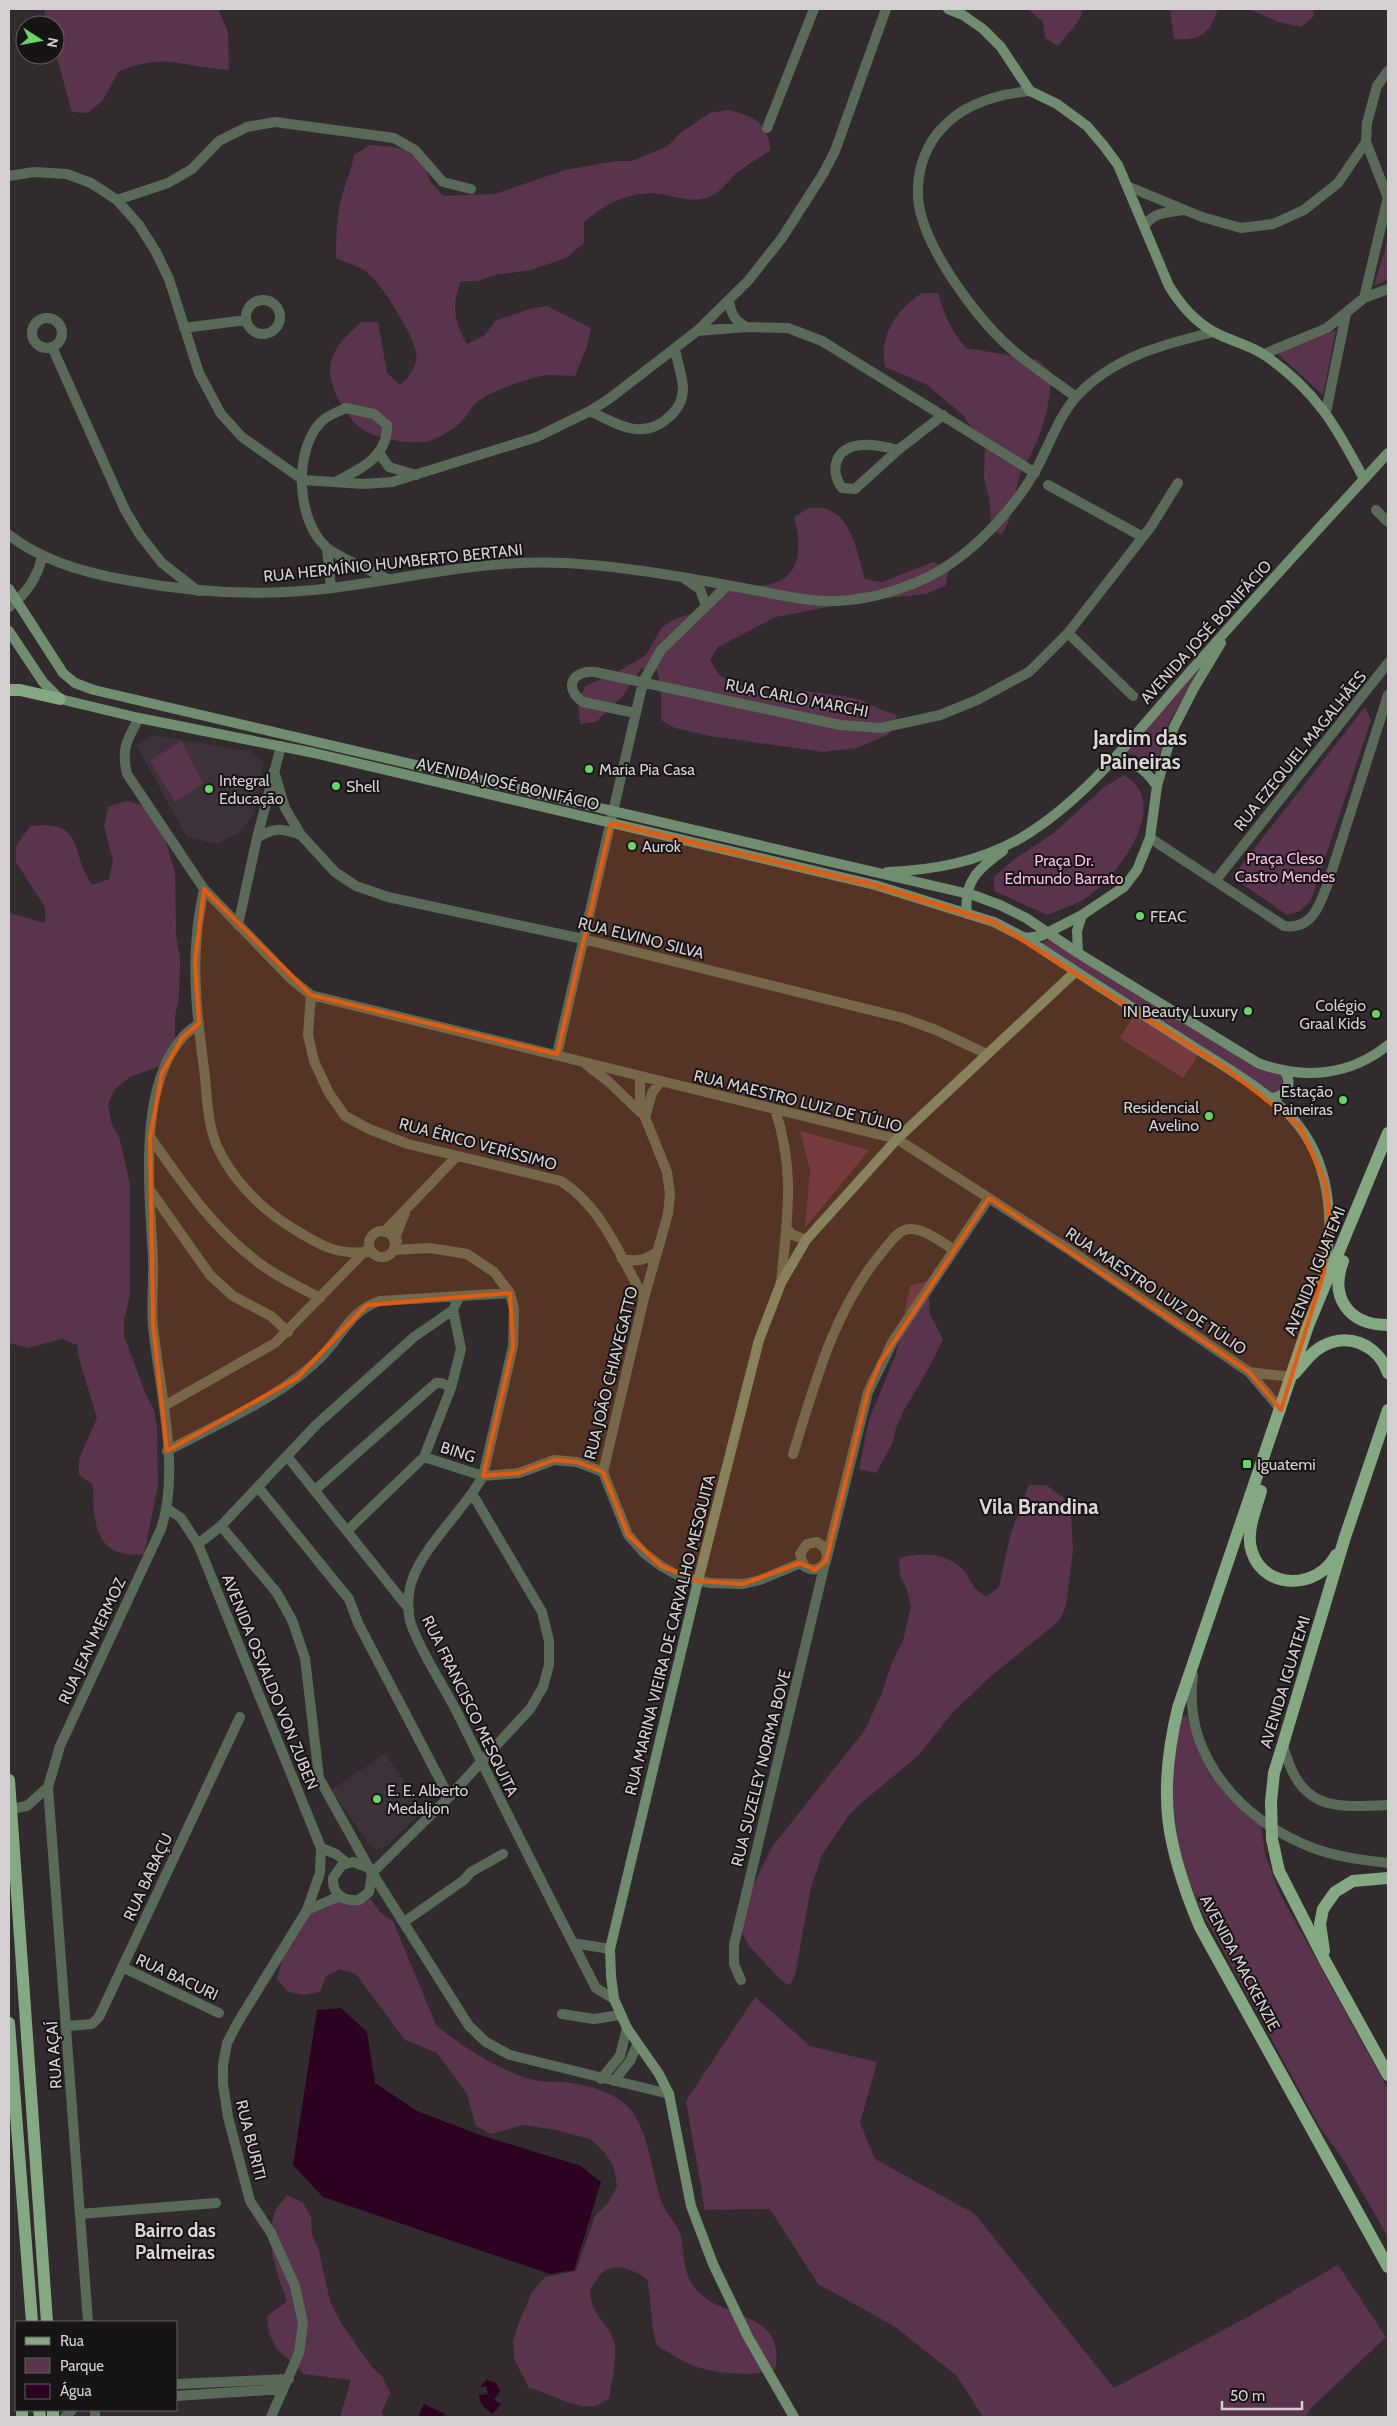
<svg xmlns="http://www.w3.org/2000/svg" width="1397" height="2426" viewBox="0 0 1397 2426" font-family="Cabin,sans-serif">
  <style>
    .built { fill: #3d3239 }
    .green { fill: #5a344c }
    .water { fill: #2c0220 }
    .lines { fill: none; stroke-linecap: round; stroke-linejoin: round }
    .stream { stroke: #2c0220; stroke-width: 3 }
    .street { stroke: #596b58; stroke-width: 10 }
    .secondary { stroke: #718d70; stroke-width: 10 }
    .primary { stroke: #84a882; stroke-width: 12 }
    .primary-bridge { stroke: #84a882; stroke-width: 12 }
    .marked { fill: #e8590c; fill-opacity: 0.2; stroke: #e8590c; stroke-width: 4; stroke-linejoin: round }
    .poi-dot { fill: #67d466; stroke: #171416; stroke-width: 2 }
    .labels { text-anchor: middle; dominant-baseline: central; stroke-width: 4; stroke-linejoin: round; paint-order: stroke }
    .street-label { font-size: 16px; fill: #d4d0d2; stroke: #171416 }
    .poi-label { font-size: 16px; fill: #d4d0d2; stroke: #171416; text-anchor: start }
    .park-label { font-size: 16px; fill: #fdbde3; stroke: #171416 }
    .quarter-label { font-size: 19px; font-weight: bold; fill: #dcd5d9; stroke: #171416 }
    .district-label { font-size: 21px; font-weight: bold; fill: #dcd5d9; stroke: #171416 }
  </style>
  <rect width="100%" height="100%" fill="#312b2e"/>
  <path class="built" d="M153 735 249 751 264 763 253 815 240 832 216 844 187 837 136 745Z
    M385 1754 424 1809 387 1846 376 1850 370 1846 331 1790Z"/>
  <path class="green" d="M45 9H218L228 32 229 70C208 69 190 64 170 62 152 60 136 65 119 71L103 100 88 113 72 112 57 58 55 25H44Z
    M1028 9H1083L1080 19 1058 46 1045 38 1043 22Z
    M1170 9H1218C1209 34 1201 41 1174 39Z
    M1249 9H1313L1314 16 1301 27 1279 22Z
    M727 110C752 115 770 123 770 151 759 158 747 165 738 172 727 181 722 192 709 197 692 203 678 197 660 194 632 190 605 204 584 222V243L566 258 531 270 495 275 477 281H461C451 304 454 323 467 344L485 335 495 321 530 309 547 306 591 328 587 346 575 376C564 376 551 374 541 376 524 380 487 392 475 404 471 407 469 413 466 416 458 427 444 435 432 440 416 446 376 439 362 429 347 418 330 390 330 371 330 350 347 334 362 322H378L387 373 400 385C409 377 419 365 416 352 413 334 382 285 368 273 360 266 346 263 336 258 336 235 337 211 344 189 348 177 352 167 354 155L370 145 386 146 404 149 424 163 430 181 443 196 495 194 565 170 616 161H632L668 146 680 133 710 113Z
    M1388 239V279L1374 286Z
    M922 293H938C944 315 951 330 966 348L1038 360 1051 372C1051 400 1044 429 1031 454 1028 460 1023 465 1021 471 1014 492 1015 514 1002 534L992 531 989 498 984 478 985 446 963 415 926 384 885 367C879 335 896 310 922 293Z
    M1336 330 1323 395 1277 353Z
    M809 508C815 508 823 507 829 510 853 520 858 556 865 579L882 582 933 562 949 568 946 585 926 594 860 601 776 617 718 647 710 660 720 676 750 690 785 697 805 691 842 696 862 700 879 709 897 715 889 734 857 748 823 752 710 736 675 728 661 720V684L656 668 641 669 622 697 596 722 580 724 578 706 585 686 617 672 646 655 662 627 677 618 694 613 717 587C773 590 812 585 794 517Z
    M1201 666 1168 725 1155 771 1137 756 1125 753Z
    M1365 707 1371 720 1311 900 1300 911 1287 915 1232 877Z
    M181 741 203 783 175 802 150 761Z
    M1124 775C1174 803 1116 880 1083 900 1072 906 1059 910 1047 915L994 891V877L1013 860 1054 833 1104 787Z
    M126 801 147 806 164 835 175 873 176 935 180 958 179 997 175 1016V1048L168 1063 130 1077 114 1090 108 1105 111 1122 120 1140 130 1185V1295L124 1320V1336L145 1392 154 1410 157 1427 158 1485 144 1554C95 1560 93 1522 93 1485L79 1475V1459L97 1418 80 1362 77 1345 62 1339 28 1348 9 1343V913L45 923V907L16 862V846L30 826C86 820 69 850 92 885L109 879 113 860 104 826 108 807Z
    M1051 938 1257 1066 1283 1075 1286 1079 1282 1091 1269 1095 1040 944Z
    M1134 1015 1198 1055 1183 1078 1120 1038Z
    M800 1131 869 1150 805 1228 810 1170Z
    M927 1281 930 1314 943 1339 930 1366 904 1410 896 1428 892 1444 876 1473 859 1469 869 1420 896 1354 910 1286Z
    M1029 1485H1046L1063 1497 1071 1512 1073 1551 1066 1606 1059 1621 991 1676 953 1712 918 1756 861 1803 849 1815 822 1855 811 1887 795 1975 790 1985 784 1983 749 1946 741 1931 749 1894 772 1847 865 1730 881 1695 892 1662 903 1641 911 1606 907 1590 900 1575 899 1558C922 1552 947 1552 964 1571 968 1574 969 1580 972 1584 975 1589 981 1593 986 1597L999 1587 1010 1536Z
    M1186 1715C1191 1722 1194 1741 1199 1751 1212 1782 1235 1806 1261 1825L1265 1854 1279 1892 1388 2089V2237L1345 2162 1319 2126 1200 1908 1185 1871 1175 1832 1172 1793 1174 1754 1182 1717Z
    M353 1895 370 1899 380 1912 393 1921 436 2025C459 2045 502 2072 531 2079 542 2083 553 2081 564 2082 585 2085 608 2090 624 2103 649 2123 651 2174 662 2203 667 2215 678 2225 681 2236 684 2251 683 2271 692 2284 716 2323 787 2305 775 2370 752 2377 710 2374 687 2363 677 2358 667 2351 657 2346 650 2324 652 2301 647 2279 631 2268 609 2259 597 2279 595 2282 592 2286 591 2289 586 2313 614 2325 615 2348 616 2365 612 2382 609 2398 605 2401 599 2405 595 2406 577 2410 547 2392 529 2388L514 2359 513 2342 518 2325 532 2292 545 2277 576 2271 595 2216 609 2202 617 2186 614 2168 606 2154 592 2140 557 2130 523 2125 491 2134 476 2126 467 2094 437 2053 405 2040 356 1974 340 1969 326 1976 320 1992 304 1995 288 1992 277 1979 286 1946 302 1915Z
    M755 1997 810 2046 877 2062 860 2123 875 2159 975 2214 1114 2388 1246 2318 1338 2265 1386 2337 1310 2409 1306 2417H983L957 2376 894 2326 818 2284 770 2209 705 2210 686 2101Z
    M287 2195 303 2203 311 2217 312 2235 319 2251 330 2301 341 2323 371 2366 383 2377 390 2393 382 2412 384 2417H340L351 2380 304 2374 277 2349 269 2334 267 2316 287 2301C277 2273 263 2240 276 2210 278 2205 284 2200 287 2195Z"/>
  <path class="water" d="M341 2008 367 2032 375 2083 417 2111 480 2135 581 2166 601 2182 574 2270 550 2274 323 2197 293 2165 317 2010Z
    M487 2380 496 2383 500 2391 494 2400 501 2404 493 2414C487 2410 479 2404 479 2395L488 2394 486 2386 480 2387Z
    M424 2404 445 2414 443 2417H418Z"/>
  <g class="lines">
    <path class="stream" d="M9 9H10"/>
    <path class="street" d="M1030 91C991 95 954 107 932 141 918 163 914 193 922 218 934 260 981 324 1015 352 1034 368 1056 382 1076 397
      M767 128 814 9
      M1366 142 1388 198
      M9 176 34 172 67 174 91 183 117 200 139 225 156 252 169 279 199 373 221 414 242 437 303 480 364 484 392 482 537 437 590 411 609 399 697 331 748 281 782 238 823 174 835 151 886 9
      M1127 186 1202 217 1241 228 1273 224 1304 210 1338 183 1366 142 1367 123 1377 86 1388 71
      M117 200 168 183 192 169 219 141 247 127 275 122 394 138 415 150 443 182 471 189
      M1144 227C1152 212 1169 212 1184 210
      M1364 298 1388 289
      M729 300C731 314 734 320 746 327
      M246 317a17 17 0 1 1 34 0a17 17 0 1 1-34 0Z
      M32 333a15 15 0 1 1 30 0a15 15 0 1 1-30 0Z
      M184 328 246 320
      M697 331 746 327 788 328 822 341 1035 473
      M52 347 125 510 140 535 162 563 198 591
      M1264 354 1327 328 1364 298 1388 197
      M590 411C618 425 645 442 671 415 679 408 683 398 683 387 682 375 677 361 675 349
      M1326 412 1346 314
      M898 450C886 447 874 444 862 445 837 446 828 468 842 488L855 489 898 450 943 415
      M379 453 389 467 416 475
      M337 481C361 469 388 456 387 425L374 414 346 408C337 412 326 416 320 423 293 453 297 521 326 547 339 558 372 571 388 579
      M1048 485 1143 537
      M1376 510 1388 522
      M9 535C42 561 85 573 126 580 195 593 263 597 332 588 410 578 486 559 565 563 622 566 680 576 737 587 769 592 803 602 836 601 867 600 898 591 926 578 970 557 1015 509 1038 466 1050 443 1059 416 1077 396 1113 357 1164 344 1214 332
      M327 548 331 588
      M685 579 700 589 706 606
      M9 607C26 594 38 577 42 556
      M1068 633 1133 696
      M635 713 583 702C563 688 572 670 595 672L840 725 881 728 940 715 977 700 1029 672 1068 633 1150 528 1178 483
      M139 718C127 740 121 748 127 774L204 889 291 979 311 995 897 1139 1071 1251 1249 1372 1281 1410
      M274 771 285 808 301 835 335 872 356 886 388 897 583 939 903 1018 936 1030 987 1054
      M257 838C274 827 282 828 301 835
      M1150 838 1284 926C1312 930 1320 905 1328 883L1388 695
      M1216 880 1388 663
      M204 889C201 904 198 919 197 934 192 981 199 1030 205 1077 207 1099 208 1123 216 1144 231 1179 262 1210 294 1229 322 1247 338 1255 371 1252
      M238 925 257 838 281 746
      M311 995 308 1035 314 1061 329 1093 345 1116 369 1129 408 1144 561 1181C602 1207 620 1256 644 1298
      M557 1054 643 682 661 650 728 585
      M587 1065 609 1082 641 1113
      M640 1077V1105L667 1172 670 1194 668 1214 644 1298 603 1472 628 1535 644 1553 661 1566 679 1576 710 1583 743 1584 760 1580 801 1563
      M775 1109C796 1173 787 1218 781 1283
      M645 1118 652 1093 660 1082
      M150 1137C181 1181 211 1226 254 1259 273 1275 298 1286 320 1298
      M150 1190 210 1275 233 1296 271 1316 288 1332
      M786 1227 791 1234 806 1240
      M369 1244a13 13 0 1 1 26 0a13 13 0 1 1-26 0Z
      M384 1232 457 1156
      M397 1241 394 1240 405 1213
      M393 1250 430 1248 467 1254 494 1272 510 1293 514 1309 513 1346 483 1476C464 1512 414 1553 409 1593 408 1603 408 1617 412 1627 424 1657 443 1685 458 1714 503 1806 549 1897 596 1988L614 1999
      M622 1259C638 1262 646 1260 658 1251
      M1249 1372 1292 1377
      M164 1406 275 1343 365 1251
      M167 1451C217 1424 284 1396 323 1355 343 1334 351 1310 380 1301L510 1293
      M793 1454C815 1383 834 1309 883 1251 890 1243 898 1230 909 1229 924 1228 941 1242 953 1249
      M287 1456 409 1609
      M424 1457 483 1476 519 1473 554 1460 577 1462 603 1472
      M258 1487 349 1599 358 1623 449 1797
      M315 1490 436 1383H442L451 1388
      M168 1509 181 1518 198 1544 321 1848 320 1873 307 1910 238 2022 227 2043 223 2065V2084L228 2117 250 2201 271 2233 295 2286 303 2323 299 2353 271 2417
      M221 1526 277 1593 292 1620 305 1658 319 1778 369 1868 469 2026 486 2042 510 2055 669 2094
      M347 1531 424 1457 451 1388 461 1349 453 1310
      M198 1544 221 1526 316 1425 414 1337 453 1310 459 1297
      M827 1556 825 1548 817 1542 807 1544 800 1554 804 1566C812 1572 821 1570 826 1561L868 1392 893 1341 989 1198
      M1193 1675C1182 1755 1241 1821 1313 1848 1337 1857 1363 1860 1388 1863
      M1283 1745C1300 1809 1329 1808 1388 1805
      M11 1809 27 1806 48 1787
      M321 1848 336 1854 347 1863
      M369 1868 353 1862 342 1865 333 1878C332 1894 344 1902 359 1900L369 1892 372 1873
      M372 1873 449 1797 530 1709 543 1687 549 1665V1641L542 1612 473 1495
      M307 1910 340 1896
      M404 1922 464 1880 471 1872 503 1854
      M573 1943 610 1949
      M122 1967 219 2013
      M741 1980 734 1964V1945L825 1563
      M562 2014 594 2019 620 2015
      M67 2026 92 2024 99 2017 240 1717
      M601 2079 620 2056 627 2028
      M614 2081 630 2061 637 2045
      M80 2214 216 2203
      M88 2322 48 1787 60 1746 161 1529C181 1470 159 1388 153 1326 151 1304 154 1281 153 1258 150 1195 137 1089 182 1038 186 1032 194 1028 199 1023
      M176 2384 289 2379
      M176 2396 283 2389
      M95 2410V2417
      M65 2417 72 2410"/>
    <path class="secondary" d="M948 9 963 15 983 29 1001 47 1030 91 1057 104 1087 126 1104 146 1118 165 1169 286C1181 305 1194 321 1214 332 1230 341 1251 345 1266 356 1317 392 1336 426 1364 479
      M9 589 63 673 75 683 94 690 973 895 1000 905 1026 918 1078 953 1258 1063C1303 1080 1350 1076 1388 1045
      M9 631 43 682 60 699 139 718 314 753 875 885 994 922 1025 938C1082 976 1139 1012 1197 1049 1227 1068 1278 1098 1299 1126 1332 1169 1336 1232 1321 1282
      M1109 763C1136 763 1141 764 1157 786
      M887 872C934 870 979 862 1021 838 1089 798 1143 724 1195 666 1258 594 1323 524 1388 453
      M967 914C963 881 979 868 1003 851
      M1025 938 1041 936 1082 915 1124 887 1137 870 1150 838 1157 786 1173 729 1194 688 1221 643
      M1078 953 1077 931 1082 915
      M1268 1098C1284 1098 1294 1087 1285 1072
      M794 2417 748 2337 713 2264 691 2206 669 2094 659 2074 627 2028 614 1999 611 1976 610 1949 698 1581 759 1340 781 1283 806 1240 897 1139 1075 972"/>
    <path class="primary" d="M9 690H20L60 699
      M1388 1133 1308 1326 1178 1708C1157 1795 1166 1846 1200 1927L1388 2267
      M1343 1261C1329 1298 1349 1325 1388 1325
      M1294 1374C1302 1366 1309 1355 1318 1349 1345 1330 1378 1344 1388 1373
      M1261 1491C1256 1509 1245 1533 1252 1552 1265 1591 1318 1589 1336 1555
      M9 1780 47 2322
      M1271 1802 1274 1773 1283 1744 1345 1537 1388 1410
      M1272 1839 1279 1871 1325 1961 1388 2075
      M1324 1951 1320 1924 1323 1909 1335 1892 1353 1881 1388 1878
      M9 2023 32 2322
      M22 2410V2417
      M39 2410 40 2417
      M53 2410V2417"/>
    <path class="primary-bridge" d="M1271 1802 1272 1839"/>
  </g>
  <path class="marked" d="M611 823 875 885 994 922 1224 1067 1300 1126 1326 1184 1330 1224 1324 1272 1281 1410 1249 1372 989 1198 880 1363 868 1392 826 1561 815 1570 800 1563 743 1584 698 1581 661 1566 628 1535 603 1472 577 1462 554 1460 519 1473 483 1476 513 1346 510 1293 367 1305 297 1378 167 1451 153 1325 150 1137 162 1073 182 1038 199 1023 195 962 204 889 311 995 557 1054Z"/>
  <g class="poi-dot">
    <circle cx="589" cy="769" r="5"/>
    <circle cx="336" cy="786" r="5"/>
    <circle cx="209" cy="789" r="5"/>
    <circle cx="632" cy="846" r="5"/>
    <circle cx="1140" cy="916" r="5"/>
    <circle cx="1248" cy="1011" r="5"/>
    <circle cx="1376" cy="1014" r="5"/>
    <circle cx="1343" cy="1100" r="5"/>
    <circle cx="1209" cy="1116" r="5"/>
    <rect x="1242" y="1459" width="10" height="10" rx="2.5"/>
    <circle cx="377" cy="1799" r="5"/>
  </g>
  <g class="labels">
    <g class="street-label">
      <text transform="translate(393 563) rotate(-6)">RUA HERMÍNIO HUMBERTO BERTANI</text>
      <text transform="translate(1206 632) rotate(-48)">AVENIDA JOSÉ BONIFÁCIO</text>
      <text transform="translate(797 698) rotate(11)">RUA CARLO MARCHI</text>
      <text transform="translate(1300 751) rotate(-51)">RUA EZEQUIEL MAGALHÃES</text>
      <text transform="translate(508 784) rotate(13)">AVENIDA JOSÉ BONIFÁCIO</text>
      <text transform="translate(641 938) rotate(14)">RUA ELVINO SILVA</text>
      <text transform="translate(798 1101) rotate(14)">RUA MAESTRO LUIZ DE TÚLIO</text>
      <text transform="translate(478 1144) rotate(15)">RUA ÉRICO VERÍSSIMO</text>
      <text transform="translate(1315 1271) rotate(-68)">AVENIDA IGUATEMI</text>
      <text transform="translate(1156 1291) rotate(34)">RUA MAESTRO LUIZ DE TÚLIO</text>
      <text transform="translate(611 1373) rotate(-76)">RUA JOÃO CHIAVEGATTO</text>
      <text transform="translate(458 1452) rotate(18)">BING</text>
      <text transform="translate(670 1635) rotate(-76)">RUA MARINA VIEIRA DE CARVALHO MESQUITA</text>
      <text transform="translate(92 1641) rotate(-65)">RUA JEAN MERMOZ</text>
      <text transform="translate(270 1682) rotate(68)">AVENIDA OSVALDO VON ZUBEN</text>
      <text transform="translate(1285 1682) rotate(-73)">AVENIDA IGUATEMI</text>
      <text transform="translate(470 1706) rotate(64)">RUA FRANCISCO MESQUITA</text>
      <text transform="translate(761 1768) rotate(-76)">RUA SUZELEY NORMA BOVE</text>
      <text transform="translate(148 1877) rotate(-65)">RUA BABAÇU</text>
      <text transform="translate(1240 1963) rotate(62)">AVENIDA MACKENZIE</text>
      <text transform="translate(177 1977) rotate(25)">RUA BACURI</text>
      <text transform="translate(54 2055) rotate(-94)">RUA AÇAÍ</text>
      <text transform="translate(251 2140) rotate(76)">RUA BURITI</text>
    </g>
    <g class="poi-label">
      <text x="599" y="769">Maria Pia Casa</text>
      <text x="219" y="780">Integral<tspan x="219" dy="18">Educação</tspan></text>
      <text x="346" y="786">Shell</text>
      <text x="642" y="846">Aurok</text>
      <text x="1150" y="916">FEAC</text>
      <text x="1366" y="1005" text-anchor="end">Colégio<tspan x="1366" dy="18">Graal Kids</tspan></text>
      <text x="1238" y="1011" text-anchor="end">IN Beauty Luxury</text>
      <text x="1333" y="1091" text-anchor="end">Estação<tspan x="1333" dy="18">Paineiras</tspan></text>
      <text x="1199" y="1107" text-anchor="end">Residencial<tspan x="1199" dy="18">Avelino</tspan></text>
      <text x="1257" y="1464">Iguatemi</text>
      <text x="387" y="1790">E. E. Alberto<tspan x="387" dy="18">Medaljon</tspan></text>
    </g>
    <g class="park-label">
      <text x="1285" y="858">Praça Cleso<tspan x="1285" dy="18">Castro Mendes</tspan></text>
      <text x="1064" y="860">Praça Dr.<tspan x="1064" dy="18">Edmundo Barrato</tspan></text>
    </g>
    <g class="quarter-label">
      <text x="175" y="2230">Bairro das<tspan x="175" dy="22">Palmeiras</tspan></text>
    </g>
    <g class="district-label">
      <text x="1140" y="737">Jardim das<tspan x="1140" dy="24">Paineiras</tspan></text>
      <text x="1039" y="1506">Vila Brandina</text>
    </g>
  </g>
  <rect width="1397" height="2426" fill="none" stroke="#d4d0d2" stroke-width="20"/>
  <rect x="15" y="2321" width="162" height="90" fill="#171416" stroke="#635f61"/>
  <rect x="25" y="2337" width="25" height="8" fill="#84a882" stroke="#635f61"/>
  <text x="60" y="2346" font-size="15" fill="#d4d0d2">Rua</text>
  <rect x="25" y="2358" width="25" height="15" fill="#5a344c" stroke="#635f61"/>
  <text x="60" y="2371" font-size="15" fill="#d4d0d2">Parque</text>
  <rect x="25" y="2384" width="25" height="15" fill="#2c0220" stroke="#635f61"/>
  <text x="60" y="2396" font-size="15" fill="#d4d0d2">Água</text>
  <g transform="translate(40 40) rotate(101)"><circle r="24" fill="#171416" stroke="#635f61"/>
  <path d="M0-4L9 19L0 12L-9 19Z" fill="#67d466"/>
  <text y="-8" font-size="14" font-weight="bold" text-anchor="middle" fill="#d4d0d2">N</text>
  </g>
  <path d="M1222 2401v8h80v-8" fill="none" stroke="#d4d0d2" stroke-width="2.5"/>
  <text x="1230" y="2401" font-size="15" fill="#d4d0d2" stroke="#171416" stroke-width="4" paint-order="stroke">50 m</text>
</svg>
